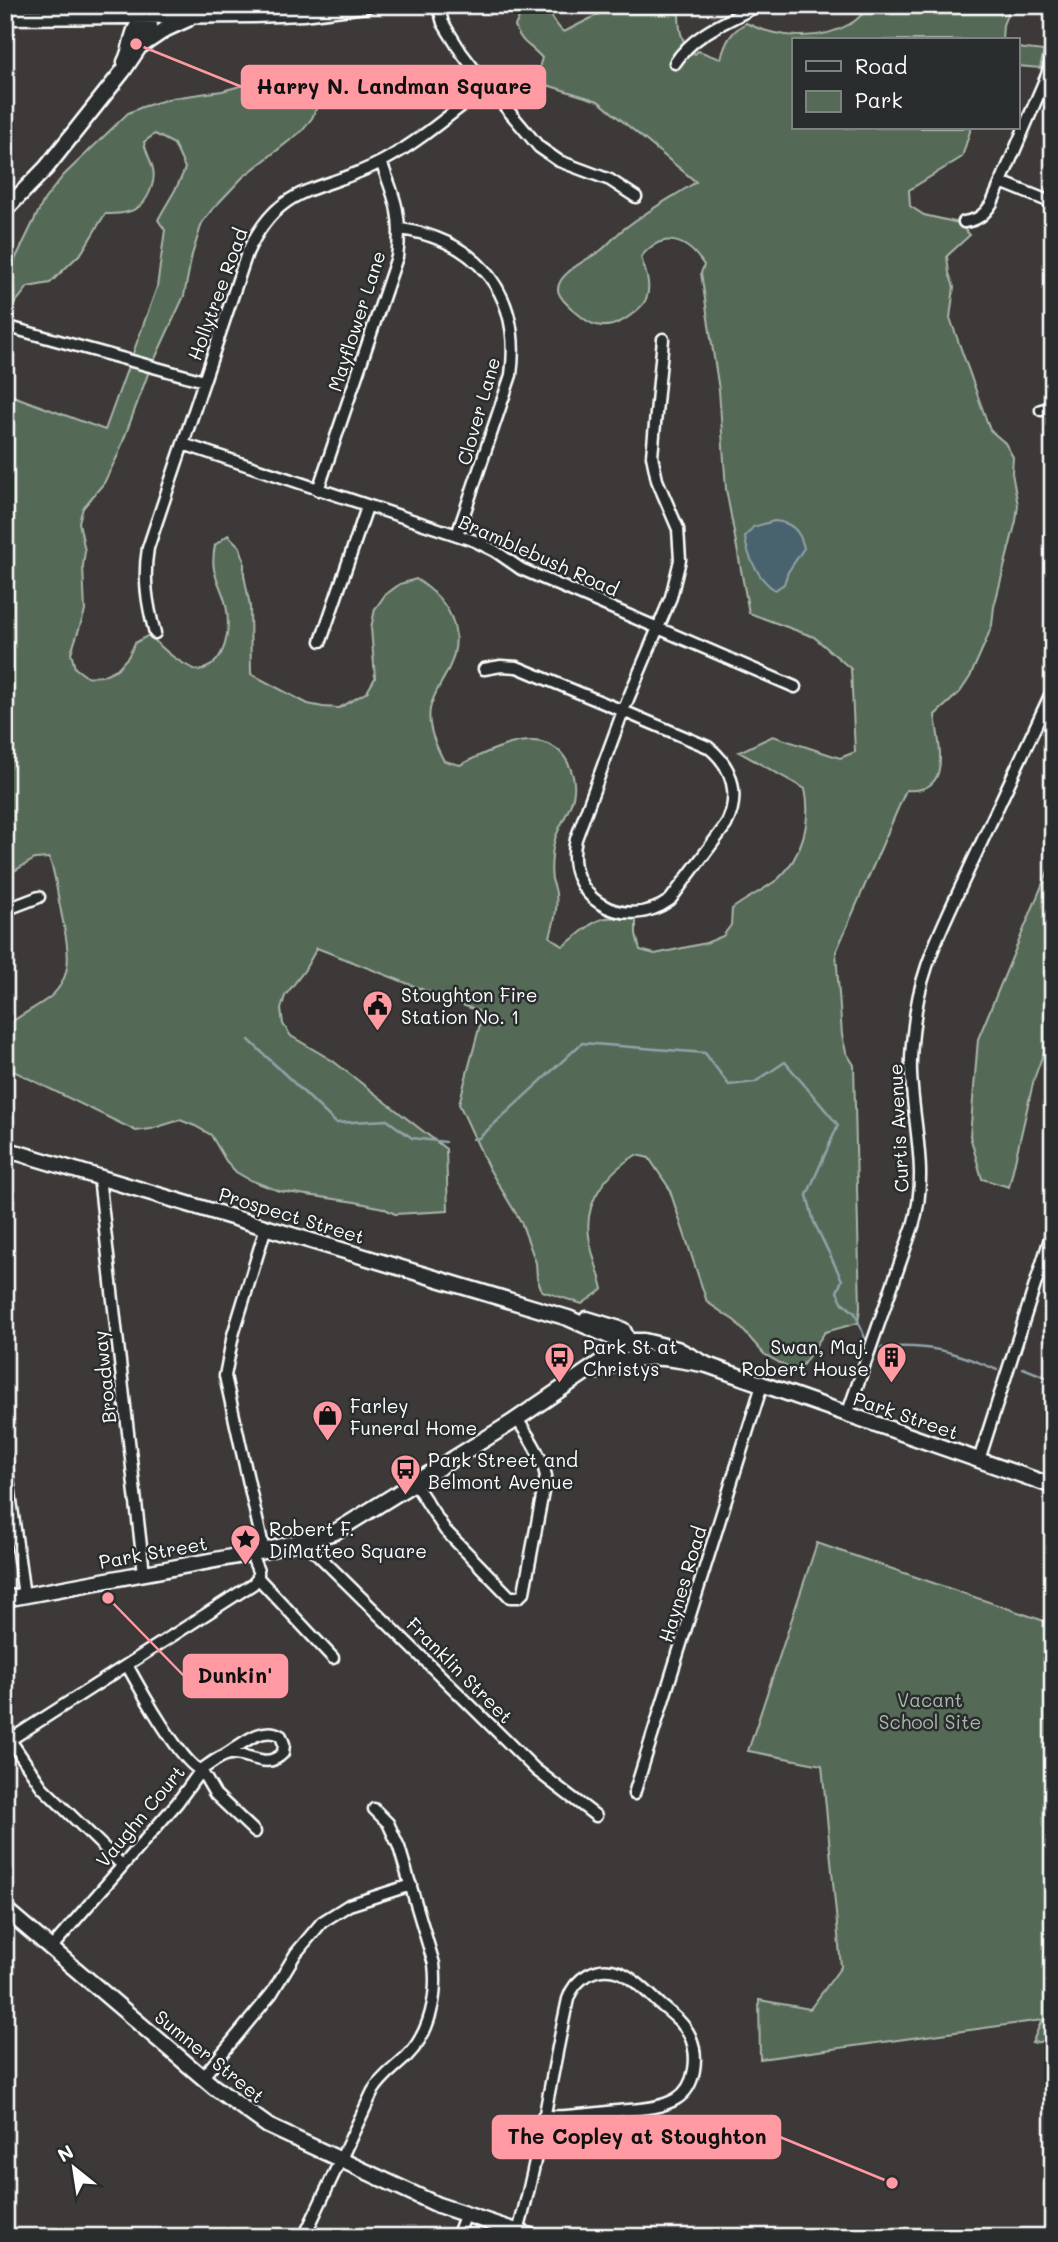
<svg xmlns="http://www.w3.org/2000/svg" width="1058" height="2242" viewBox="0 0 1058 2242" font-family="Mali,sans-serif">
  <style>
    .green { fill: #556b57; stroke: #aab5ab; stroke-width: 2 }
    .water { fill: #4a646e; stroke: #92a2a8; stroke-width: 2 }
    .lines { fill: none; stroke-linecap: round; stroke-linejoin: round }
    .stream { stroke: #92a2a8; stroke-width: 2.5 }
    .street-casing { stroke: #fff; stroke-width: 15 }
    .secondary-casing { stroke: #fff; stroke-width: 19 }
    .street { stroke: #2a2d2e; stroke-width: 10 }
    .secondary { stroke: #2a2d2e; stroke-width: 14 }
    .labels { text-anchor: middle; dominant-baseline: central; stroke-width: 5; stroke-linejoin: round; paint-order: stroke }
    .street-label { font-size: 19px; fill: #fff; stroke: #2a2d2e }
    .poi-label { font-size: 19px; fill: #fff; stroke: #2a2d2e; text-anchor: start }
    .park-label { font-size: 19px; fill: #aab5ab; stroke: #2a2d2e }
    .leader { fill: none; stroke: #ff9aa2; stroke-width: 2.5 }
    .callout-dot { fill: #ff9aa2; stroke: #2a2d2e; stroke-width: 2.5 }
    .callout { fill: #ff9aa2; stroke: #ff9aa2; stroke-width: 2.5 }
    .callout-label { font-size: 21px; text-anchor: middle; font-weight: bold; fill: #111 }
  </style>
  <rect width="100%" height="100%" fill="#3c3938"/>
  <filter id="ink" filterUnits="userSpaceOnUse"><feTurbulence type="fractalNoise" baseFrequency=".0143" numOctaves="2"/><feDisplacementMap in="SourceGraphic" scale="14" xChannelSelector="R" yChannelSelector="G"/><feConvolveMatrix kernelMatrix="1 2 1 2 8 2 1 2 1" color-interpolation-filters="sRGB"/></filter>
  <g filter="url(#ink)">
    <path class="green" d="M515 5C522 5 532 4 540 5 551 8 554 26 564 32L605 11 612 5H679C679 25 678 41 695 54L698 51C707 53 712 58 721 58 726 42 730 32 746 23 776 38 819 42 850 24 858 20 864 12 871 5H1011L1003 25 1002 40H794V128H971L962 157 909 190 910 206 924 215 959 223 970 235 947 256 949 273 954 287 950 318 990 430 1005 443 1013 457 1012 473 1018 505 1016 521 994 607 992 625 985 643 970 677 960 692 935 715C939 746 953 794 906 790L836 952 842 1035 846 1052 854 1065 860 1308 858 1323 825 1332 800 1369 787 1367 764 1354 735 1321 707 1302 669 1188 649 1158 636 1155C607 1172 584 1201 589 1236 591 1254 599 1271 603 1289L582 1304 542 1291 537 1278 536 1263 521 1222 488 1167 459 1104 483 1013 317 948 304 971 285 996 281 1009 283 1024 291 1036 333 1061 446 1149 448 1211 395 1214 383 1208 355 1202 279 1191 250 1180 236 1172 226 1161 211 1135 195 1126 180 1120 151 1129 136 1131 5 1067V1027C19 1015 36 1008 50 997 79 973 65 936 60 906 56 889 56 874 49 858L35 859 5 876V630L11 602 5 577V393L105 430 157 287 165 230 158 220C167 202 179 187 185 168L174 144 155 134 144 142C146 153 151 160 153 169 156 181 148 202 137 208 127 214 116 214 105 214L82 252 50 283 28 287 5 316V285L8 274 44 200 63 176 128 113 142 107 172 98 222 91 280 75 299 72 316 77 320 91 318 105 312 118 303 130 243 177 211 211 202 223 192 255 184 296 148 374 118 455 104 483 83 508 79 522 85 551 83 566 85 611 71 653 75 668 87 677 102 676 117 669 128 657 135 643 149 635C165 651 178 663 199 671 203 669 210 667 214 663 228 650 230 623 226 605 220 579 209 576 215 545L228 535 240 547 244 560V575L250 606 251 674 308 704 323 707 339 708 367 692 375 678 371 628 375 609 385 595 400 584 416 579C449 600 467 631 448 670 442 683 433 694 430 709 427 727 436 746 444 761L460 765C489 751 544 721 567 761 573 772 576 785 573 797 569 815 556 828 553 847 552 857 550 868 552 879 553 884 556 889 556 894 558 909 554 923 550 937L563 946C595 924 593 912 636 920V934L640 950 655 954 706 943 723 936 731 925 732 909C746 898 764 890 778 879 802 857 812 820 805 789L739 752 773 736 840 758 855 752 851 669 814 637 749 613 726 489 719 390 701 273 704 265C687 239 663 230 641 257 645 270 652 286 646 299 644 304 640 308 636 311 620 325 601 333 583 318 576 312 559 300 558 290 557 273 589 259 600 251 607 246 613 238 620 232 643 213 671 198 696 182L598 101 547 85C535 78 538 70 542 58 531 45 521 44 515 26L521 13Z
      M1018 48 1044 51 1040 68 1018 66Z
      M1053 859V1027L1034 1079 1009 1187 982 1179 970 1136 978 1039Z
      M817 1543 1053 1624V2040L1032 2043 1042 2020 760 2059 759 2000 810 2009 841 1967 822 1765 748 1751Z"/>
    <path class="water" d="M774 521C792 522 800 531 804 548L788 572 784 584 775 590C759 580 747 556 745 537L753 527Z"/>
    <g class="lines">
      <path class="stream" d="M249 1040 336 1123 387 1120 412 1138 445 1142
        M473 1139 479 1138 582 1043 705 1053 729 1085 755 1082 785 1062 838 1125 807 1195 814 1222 842 1280 837 1292 843 1303 855 1313 866 1341
        M881 1348C927 1343 956 1352 997 1370
        M1023 1368 1053 1380"/>
      <defs>
        <path id="street" d="M438 5 443 23 461 52 480 77 539 147 559 161 610 180 636 197
          M675 63C694 33 729 21 759 5
          M1001 182 1053 203
          M964 222C978 220 984 215 992 203L1047 75 1053 52
          M401 229C479 241 522 295 511 375L457 535
          M5 326 204 381
          M1041 410 1053 408
          M183 444 475 541 495 551 521 569 795 687
          M318 490 397 257C403 217 395 198 381 162
          M155 633C147 604 143 578 148 548L247 253C281 180 321 194 383 161 420 141 453 112 487 86
          M321 641 367 507
          M484 669 501 666 517 667 623 711 576 839C562 896 623 934 670 900L726 825C740 797 734 767 708 747L623 711 671 597 680 560 678 529 657 480 652 456 663 339
          M5 910 39 897
          M99 1177 144 1573
          M847 1415 913 1226C929 1174 913 1125 911 1073 910 1052 913 1031 916 1010 924 959 949 913 970 867 998 808 1025 748 1053 689
          M5 1456 24 1596
          M979 1460 1053 1229
          M415 1484 445 1530 510 1597H519L524 1592 546 1476C541 1454 529 1437 517 1419
          M305 1542 536 1770 596 1816
          M264 1551 225 1376 233 1335 266 1227
          M258 1578 333 1658
          M127 1665C138 1685 183 1767 201 1770 209 1765 220 1755 230 1754 249 1752 266 1771 283 1753L284 1744 281 1736C263 1724 241 1745 226 1754
          M10 1740 42 1787 122 1865
          M5 1743 253 1584 258 1578V1571L251 1554
          M634 1794 762 1385
          M52 1947 177 1803 201 1770 215 1794 255 1832
          M202 2078 272 1993 296 1953 322 1922 349 1905 411 1885
          M518 2232C539 2156 551 2076 568 1999 575 1978 597 1964 619 1972 634 1978 649 1994 661 2005 672 2014 684 2023 690 2036 699 2056 696 2087 676 2099 659 2109 637 2109 618 2111 594 2113 568 2118 543 2116
          M304 2237 373 2091C382 2076 395 2068 407 2056 430 2033 438 1995 434 1964L399 1847 388 1823 374 1809
          M457 2237 465 2216"/>
        <path id="secondary" d="M5 17 254 15 303 13 366 5
          M142 45 166 29 188 19
          M125 62C134 45 129 27 148 16
          M5 210 46 168 123 71 147 35 150 26 148 16
          M5 1149 568 1318 620 1341H644L677 1349 707 1365
          M587 1319 623 1330 631 1347
          M597 1371C640 1352 662 1356 707 1365L1053 1486
          M5 1599 264 1551 335 1532 511 1423 630 1342
          M5 1909 214 2087 268 2126 438 2205 534 2237"/>
      </defs>
      <use href="#street" class="street-casing"/>
      <use href="#secondary" class="secondary-casing"/>
      <use href="#street" class="street"/>
      <use href="#secondary" class="secondary"/>
    </g>
  </g>
  <defs>
    <symbol id="civic-pin" viewBox="-11 -11 22 30"><path d="M0 17L-7.5 6A9.5 9.5 0 1 1 7.5 6Z" fill="#ff9aa2" stroke="#2a2d2e"/><path d="M-.6-6.5H3V-4.5H.6V-3L4-1V1h2V6H-6V1h2V-1L-.6-3ZM-1.2 2.5V6h2.4V2.5Z" fill="#111"/></symbol>
    <symbol id="bus-pin" viewBox="-11 -11 22 30"><path d="M0 17L-7.5 6A9.5 9.5 0 1 1 7.5 6Z" fill="#ff9aa2" stroke="#2a2d2e"/><path d="M-5-6H5V4H4V6H2V4H-2V6H-4V4H-5ZM-3.5-4V0h7V-4ZM-3.5 1.2v1.5H-2V1.2ZM2 1.2v1.5H3.5V1.2Z" fill="#111"/></symbol>
    <symbol id="building-pin" viewBox="-11 -11 22 30"><path d="M0 17L-7.5 6A9.5 9.5 0 1 1 7.5 6Z" fill="#ff9aa2" stroke="#2a2d2e"/><path d="M-4-6H4V6H1V3H-1V6H-4ZM-2.5-4.3h1.7v1.8h-1.7ZM.8-4.3h1.7v1.8H.8ZM-2.5-1h1.7V.8h-1.7ZM.8-1h1.7V.8H.8Z" fill="#111"/></symbol>
    <symbol id="shop-pin" viewBox="-11 -11 22 30"><path d="M0 17L-7.5 6A9.5 9.5 0 1 1 7.5 6Z" fill="#ff9aa2" stroke="#2a2d2e"/><path d="M-5-2.5h2.3a2.7 3.5 0 0 1 5.4 0H5L5.5 6h-11ZM-1.5-2.5h3a1.5 2.3 0 0 0-3 0Z" fill="#111"/></symbol>
    <symbol id="sight-pin" viewBox="-11 -11 22 30"><path d="M0 17L-7.5 6A9.5 9.5 0 1 1 7.5 6Z" fill="#ff9aa2" stroke="#2a2d2e"/><path d="M0-6L1.8-2.2L6-1.7L2.9 1.2L3.7 5.4L0 3.3L-3.7 5.4L-2.9 1.2L-6-1.7L-1.8-2.2Z" fill="#111"/></symbol>
  </defs>
  <g fill-rule="evenodd">
    <use href="#civic-pin" x="360" y="988" width="35" height="47"/>
    <use href="#bus-pin" x="542" y="1340" width="35" height="47"/>
    <use href="#building-pin" x="874" y="1340" width="35" height="47"/>
    <use href="#shop-pin" x="310" y="1398" width="35" height="47"/>
    <use href="#bus-pin" x="388" y="1452" width="35" height="47"/>
    <use href="#sight-pin" x="228" y="1522" width="35" height="47"/>
  </g>
  <g class="labels">
    <g class="street-label">
      <text transform="translate(217 294) rotate(-70)">Hollytree Road</text>
      <text transform="translate(356 321) rotate(-72)">Mayflower Lane</text>
      <text transform="translate(478 411) rotate(-74)">Clover Lane</text>
      <text transform="translate(539 555) rotate(24)">Bramblebush Road</text>
      <text transform="translate(898 1128) rotate(-93)">Curtis Avenue</text>
      <text transform="translate(292 1215) rotate(17)">Prospect Street</text>
      <text transform="translate(104 1377) rotate(-96)">Broadway</text>
      <text transform="translate(906 1415) rotate(19)">Park Street</text>
      <text transform="translate(153 1552) rotate(-10)">Park Street</text>
      <text transform="translate(682 1584) rotate(-73)">Haynes Road</text>
      <text transform="translate(460 1670) rotate(45)">Franklin Street</text>
      <text transform="translate(140 1816) rotate(-50)">Vaughn Court</text>
      <text transform="translate(210 2056) rotate(39)">Sumner Street</text>
    </g>
    <g class="poi-label">
      <text x="401" y="994">Stoughton Fire<tspan x="401" dy="22">Station No. 1</tspan></text>
      <text x="583" y="1346">Park St at<tspan x="583" dy="22">Christys</tspan></text>
      <text x="869" y="1346" text-anchor="end">Swan, Maj.<tspan x="869" dy="22">Robert House</tspan></text>
      <text x="350" y="1405">Farley<tspan x="350" dy="22">Funeral Home</tspan></text>
      <text x="428" y="1459">Park Street and<tspan x="428" dy="22">Belmont Avenue</tspan></text>
      <text x="269" y="1528">Robert F.<tspan x="269" dy="22">DiMatteo Square</tspan></text>
    </g>
    <g class="park-label">
      <text x="930" y="1699">Vacant<tspan x="930" dy="22">School Site</tspan></text>
    </g>
  </g>
  <path class="leader" d="M136 44L242 87M108 1598L184 1676M892 2183L780 2137"/>
  <g class="callout-dot">
    <circle cx="136" cy="44" r="7"/>
    <circle cx="108" cy="1598" r="7"/>
    <circle cx="892" cy="2183" r="7"/>
  </g>
  <g class="callout">
    <rect x="242" y="66" width="303" height="42" rx="7"/>
    <rect x="184" y="1655" width="103" height="42" rx="7"/>
    <rect x="493" y="2116" width="287" height="42" rx="7"/>
  </g>
  <g class="callout-label">
    <text x="394" y="94">Harry N. Landman Square</text>
    <text x="235" y="1683">Dunkin'</text>
    <text x="637" y="2144">The Copley at Stoughton</text>
  </g>
  <rect width="1058" height="2242" fill="none" stroke="#2a2d2e" stroke-width="28"/>
  <rect x="14" y="14" width="1030" height="2214" fill="none" stroke="#fff" stroke-width="2.5" filter="url(#ink)"/>
  <rect x="792" y="38" width="228" height="91" fill="#2a2d2e" stroke="#7f8182" stroke-width="2"/>
  <rect x="806" y="61" width="35" height="10" fill="#2a2d2e" stroke="#7f8182" stroke-width="2"/>
  <text x="855" y="74" font-size="21" fill="#ffffff">Road</text>
  <rect x="806" y="91" width="35" height="21" fill="#556b57" stroke="#7f8182" stroke-width="2"/>
  <text x="855" y="108" font-size="21" fill="#ffffff">Park</text>
  <g transform="translate(74 2168) rotate(330)" stroke="#2a2d2e" stroke-width="5" paint-order="stroke">
  <path d="M0-5L12 26L0 18L-12 26Z" fill="#ffffff"/>
  <text y="-10" font-size="19" font-weight="bold" text-anchor="middle" fill="#ffffff">N</text>
  </g>
</svg>
